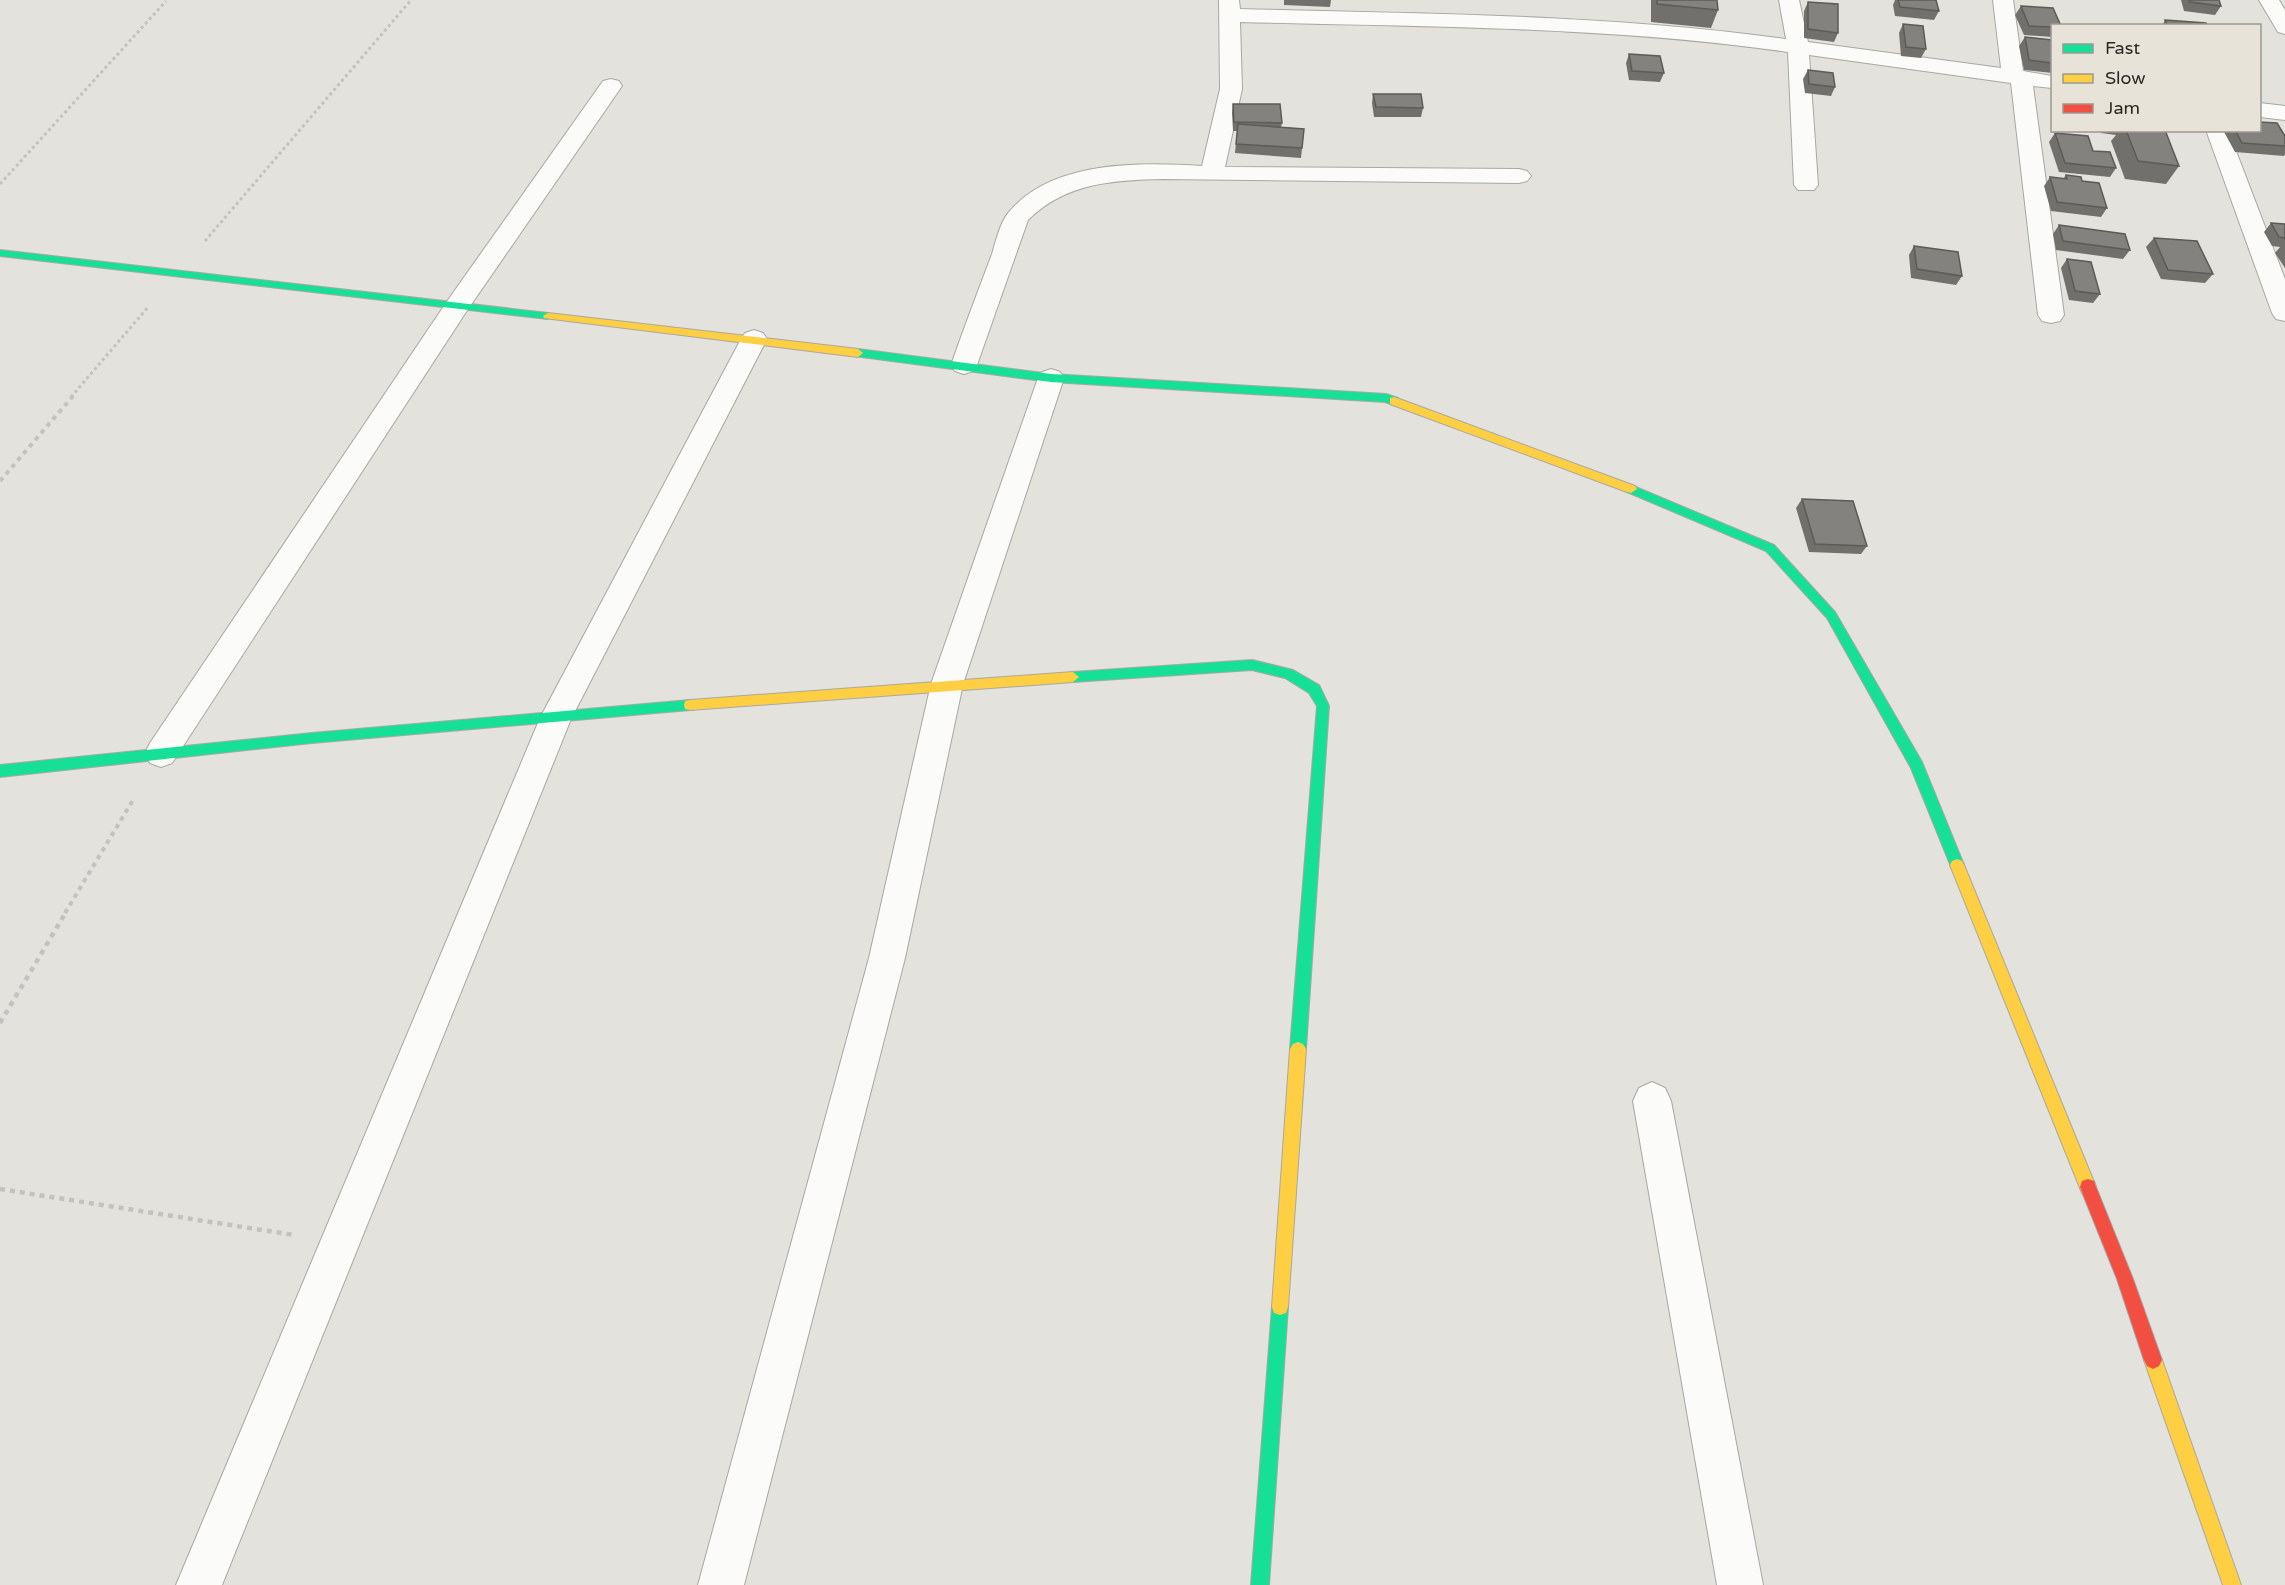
<svg xmlns="http://www.w3.org/2000/svg" width="2285" height="1585" viewBox="0 0 2285 1585" font-family="'Varela Round',sans-serif">
  <style>
    .lines { fill: none; stroke-linecap: round; stroke-linejoin: round }
    .street-casing { stroke: #a9a7a3; stroke-width: 2 }
    .fast-casing { stroke: #a9a7a3; stroke-width: 2 }
    .slow-casing { stroke: #a9a7a3; stroke-width: 2 }
    .jam-casing { stroke: #a9a7a3; stroke-width: 2 }
    .path-far2 { stroke: #c3c2c0; stroke-width: 3; stroke-dasharray: 3 3; stroke-linecap: butt }
    .path-far1 { stroke: #c3c2c0; stroke-width: 4; stroke-dasharray: 4.5 4.5; stroke-linecap: butt }
    .path { stroke: #c3c2c0; stroke-width: 4.5; stroke-dasharray: 5 5; stroke-linecap: butt }
    .street { fill: #fbfbfa; fill-rule: evenodd }
    .fast { fill: #16e098; fill-rule: evenodd }
    .slow { fill: #ffcf43; fill-rule: evenodd }
    .jam { fill: #f24e42; fill-rule: evenodd }
    .wall { fill: #72706c }
    .building { fill: #84827e; stroke: #5c5b58; stroke-width: 1.5 }
  </style>
  <rect width="100%" height="100%" fill="#e4e2dc"/>
  <g class="lines">
    <defs>
      <path id="street" d="M1219 0H1239L1240 9C1421 14 1606 14 1786 39L1779 0H1799L1808 42 2001 68 1993 0H2013L2023 71 2052 76V88L2033 86 2064 315 2060 321 2051 323 2042 321 2038 315 2011 83 1809 55 1818 185 1814 190H1798L1794 185 1788 52C1607 26 1422 27 1240 22L1242 89 1225 167 1519 169 1527 171 1531 176 1527 181 1519 183 1163 179C1113 180 1065 183 1028 220L977 365 973 371 964 374 955 371 951 365C964 328 978 291 992 254 996 241 1000 222 1009 212 1052 160 1141 162 1202 166L1220 89Z
        M2259 0H2279L2285 10V34L2278 32Z
        M611 79 619 81 622 86 466 312 172 763 161 767 150 763 145 753 150 743 448 300 603 81Z
        M2260 103 2285 106V120L2260 117Z
        M2206 130H2228L2285 279V321L2276 319 2272 313Z
        M754 330 763 333 767 339 571 719 222 1585H176L540 718 741 339 745 333Z
        M1051 369 1060 372 1064 378 963 684 905 958 744 1585H698L869 958 931 684 1038 378 1042 372Z
        M1652 1082 1665 1088 1671 1101 1763 1585H1717L1633 1101 1639 1088Z"/>
      <path id="fast" d="M0 250 548 313 553 316 548 319 0 256Z
        M858 349 1051 374 1386 394 1398 398 1399 401 1394 405 1385 402 1051 382 854 356V350Z
        M1631 485 1774 545 1835 612 1922 762 1964 865 1962 869 1957 871 1952 869 1911 768 1827 618 1766 551 1627 492 1625 489Z
        M1252 660 1293 670 1319 685 1329 706 1306 1049 1303 1054 1298 1056 1293 1054 1290 1049 1317 706 1309 693 1285 678 1252 670 1073 682 1067 677 1073 672Z
        M690 700 695 701 696 705 695 709 690 710 312 743 0 777V765L312 733Z
        M1280 1299 1286 1301 1288 1307 1269 1585H1251L1272 1307 1274 1301Z"/>
      <path id="slow" d="M548 313 858 349 863 353 858 357 544 318 543 316Z
        M1394 397 1635 486 1637 489 1631 493 1627 492 1390 404V398Z
        M1073 672 1079 677 1073 682 690 710 685 709 684 705 685 701 690 700Z
        M1957 859 1962 861 1964 865 2096 1187 2094 1193 2088 1195 2082 1193 1950 865 1952 861Z
        M1298 1042 1303 1044 1306 1049 1288 1307 1286 1313 1280 1315 1274 1313 1272 1307 1290 1049 1293 1044Z
        M2153 1351 2159 1354 2162 1360 2241 1585H2223L2144 1360 2147 1354Z"/>
      <path id="jam" d="M2088 1179 2094 1181 2096 1187 2133 1279 2162 1360 2159 1366 2153 1369 2147 1366 2144 1360 2117 1279 2080 1187 2082 1181Z"/>
    </defs>
    <use href="#street" class="street-casing"/>
    <use href="#fast" class="fast-casing"/>
    <use href="#slow" class="slow-casing"/>
    <use href="#jam" class="jam-casing"/>
    <path class="path-far2" d="M0 184 166 1
      M205 241 411 0
      M71 397 149 306"/>
    <path class="path-far1" d="M0 481 73 396
      M65 913 133 800"/>
    <path class="path" d="M0 1023 66 912
      M0 1189 294 1235"/>
    <use href="#street" class="street"/>
    <use href="#fast" class="fast"/>
    <use href="#slow" class="slow"/>
    <use href="#jam" class="jam"/>
  </g>
  <path class="wall" d="M1284 0H1331L1330 7 1284 5Z
    M1651 0H1717L1718 10 1711 28 1651 22Z
    M1895 0H1936L1939 11 1934 20 1895 16 1893 5Z
    M2181 0H2219L2221 6 2215 15 2184 11Z
    M1808 2 1838 33 1834 42 1804 38V11Z
    M2021 6 2052 26V37L2024 35 2015 15Z
    M2165 20 2208 26H2162Z
    M1903 24 1926 49 1921 58 1901 56 1899 33Z
    M2025 37 2052 40V73L2024 70 2019 46Z
    M1629 54 1664 73 1660 82 1629 80 1626 63Z
    M1808 70 1835 87 1831 96 1805 93 1803 79Z
    M1373 94 1423 108 1421 117H1374L1372 103Z
    M1233 104 1282 123 1281 127 1304 129 1301 158 1235 153 1237 131H1233L1232 113Z
    M2100 130H2165L2179 166 2166 184 2125 179 2111 141 2116 135 2101 133Z
    M2223 130H2259L2285 136V154L2284 156 2235 152Z
    M2055 133 2093 151 2116 168 2110 177 2059 172 2049 142Z
    M2066 175 2082 181 2107 208 2101 217 2051 211 2044 186 2050 177 2063 179Z
    M2271 223 2285 224V268L2275 253 2280 247 2272 246 2264 232Z
    M2059 225 2130 250 2123 259 2056 250 2053 234Z
    M2154 238 2213 274 2205 283 2161 279 2146 247Z
    M1914 246 1962 276 1956 285 1911 278 1909 255Z
    M2067 259 2100 294 2093 303 2069 300 2061 268Z
    M1802 499 1867 546 1861 554 1809 552 1796 508Z"/>
  <path class="building" d="M1657 0H1717L1718 10 1657 4Z
    M1898 0H1936L1939 11 1900 7Z
    M2189 0H2219L2221 6 2190 2Z
    M1808 2 1838 4V33L1808 29Z
    M2021 6 2053 8 2061 26H2052V27L2029 26Z
    M2165 20 2206 23 2208 26H2168Z
    M1903 24 1923 26 1926 49 1906 47Z
    M2025 37 2052 40V63L2029 60Z
    M1629 54 1660 56 1664 73 1632 71Z
    M1808 70 1833 73 1835 87 1809 84Z
    M1373 94H1421L1423 108 1376 107Z
    M1233 104H1280L1282 123 1234 122Z
    M2259 122 2277 123 2285 136V146L2242 143 2235 130H2259Z
    M1238 124 1304 129 1302 148 1236 144Z
    M2126 130H2165L2179 166 2138 161Z
    M2055 133 2088 136 2093 151 2110 152 2116 168 2065 163Z
    M2066 175 2081 177 2082 181 2099 183 2107 208 2057 202 2050 177 2067 179Z
    M2271 223 2285 224V238L2279 237Z
    M2059 225 2125 234 2130 250 2063 241Z
    M2154 238 2197 241 2213 274 2168 270Z
    M1914 246 1958 252 1962 276 1917 269Z
    M2067 259 2091 262 2100 294 2075 291Z
    M1802 499 1853 501 1867 546 1815 544Z"/>
  <rect x="2051" y="24" width="210" height="108" fill="#e7e3d8" stroke="#9c9990" stroke-width="1.5"/>
  <rect x="2063" y="44" width="30" height="9" fill="#16e098" stroke="#9c9990" stroke-width="1.5"/>
  <text x="2105" y="54" font-size="18" fill="#2b2925">Fast</text>
  <rect x="2063" y="74" width="30" height="9" fill="#ffcf43" stroke="#9c9990" stroke-width="1.5"/>
  <text x="2105" y="84" font-size="18" fill="#2b2925">Slow</text>
  <rect x="2063" y="104" width="30" height="9" fill="#f24e42" stroke="#9c9990" stroke-width="1.5"/>
  <text x="2105" y="114" font-size="18" fill="#2b2925">Jam</text>
</svg>
